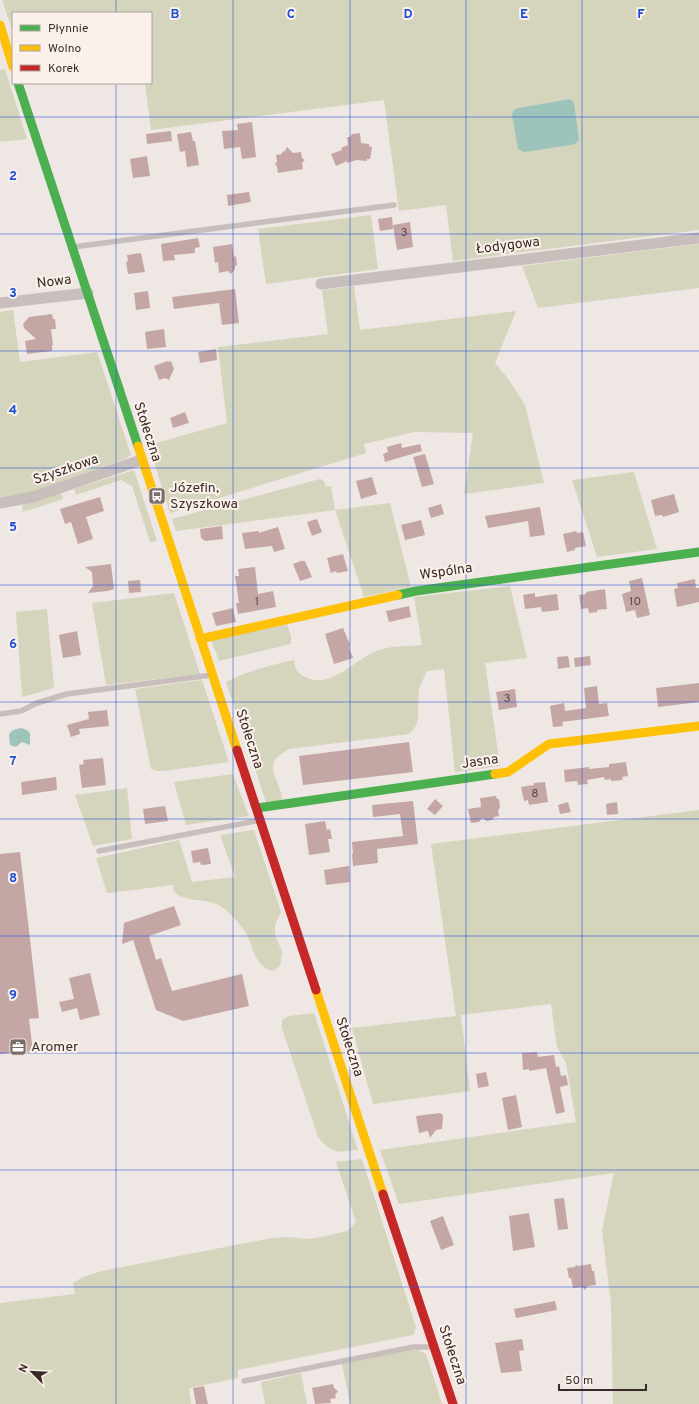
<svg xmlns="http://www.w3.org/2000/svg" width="699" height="1404" viewBox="0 0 699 1404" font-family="Overpass,sans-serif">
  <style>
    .green { fill: #d5d4bc; fill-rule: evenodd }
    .water { fill: #9ec3bb }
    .building { fill: #c4a7a4 }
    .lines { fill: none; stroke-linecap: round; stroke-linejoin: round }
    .lane { stroke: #c8bfbc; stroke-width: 5.5 }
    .street { stroke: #c8bfbc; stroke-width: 11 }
    .fast { stroke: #4caf50; stroke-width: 9 }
    .slow { stroke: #ffc107; stroke-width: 9 }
    .jam { stroke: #c62828; stroke-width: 9 }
    .grid { fill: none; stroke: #1d4ed8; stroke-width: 1; stroke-opacity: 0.55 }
    .labels { text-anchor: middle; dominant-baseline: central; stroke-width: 4; stroke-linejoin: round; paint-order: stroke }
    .number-label { font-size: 12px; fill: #5c4a48 }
    .street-label { font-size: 14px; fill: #3a2b29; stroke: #fbf1eb }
    .poi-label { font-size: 14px; fill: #3a2b29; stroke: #fbf1eb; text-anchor: start }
    .grid-label { font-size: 13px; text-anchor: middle; font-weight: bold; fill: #1d4ed8; stroke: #fbf1eb; stroke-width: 4; stroke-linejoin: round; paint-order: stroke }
  </style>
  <rect width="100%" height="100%" fill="#efe7e3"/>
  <path class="green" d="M2 0H699V230L453 261 446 205 399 211 384 100 151 130 145 83H151V13H13V32ZM569 99 572 100 574 103 518 108Z
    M5 69 27 139 0 142V70Z
    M371 215 378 269 266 284 258 229Z
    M699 244V288L538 308 522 266Z
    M354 286 360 330 516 311 495 363 509 380 525 405 544 483 464 494 473 433 414 432 364 444 366 453 170 513 149 445 227 423 218 347 328 334 322 290Z
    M13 310 20 362 97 352 131 455 125 459 36 491 21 495 0 497V312Z
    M134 470 157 541 150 542 132 486 121 480 76 495 74 489Z
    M634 472 657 549 597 557 572 480Z
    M320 479 323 480 326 487 331 486 335 510 390 503 411 587 364 597 335 510 176 531 172 519Z
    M61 493 63 499 23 512 22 505Z
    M510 586 527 658 485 663 500 766 455 772 444 669 427 671 419 688 418 709V718L416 726 409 734 289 749C258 766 281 777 282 800L266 802 226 682C248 671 270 665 294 660 294 667 298 674 305 677 332 691 358 655 382 649 394 646 410 646 422 645L414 597Z
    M174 593 200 674 106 685 92 603Z
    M47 609 54 688 22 697 16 612Z
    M287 624 291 636V644L219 661 211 639Z
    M202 680 229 762 164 771H157L151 769 135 689Z
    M233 774 249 816 186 825 174 782Z
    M127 788 132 839 93 846 75 795Z
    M699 810V1404H613L611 1305 602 1230 614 1173 399 1204 380 1150 576 1122 566 1063 557 1047 551 1004 461 1015 470 1091 373 1104 352 1028 456 1016 431 844Z
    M254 830 281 912 275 925V934L282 952 280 966 273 971C255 967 254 949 247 935 242 926 234 918 227 911 215 899 201 902 186 898 182 897 178 895 175 893L173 890 174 885 107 893 96 858 179 840 192 882 235 877 220 835Z
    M314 1013 358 1150C336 1152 334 1155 318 1137L282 1028V1020L289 1016Z
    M362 1159 416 1327 413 1335 238 1370V1378L189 1388 191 1404H0V1303L75 1294 73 1283 83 1277 102 1271 272 1238 287 1237 306 1239 321 1237 347 1231 356 1222 336 1162Z
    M416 1349 426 1354 442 1404H350L342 1364Z
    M301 1373 307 1404H265L261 1382Z"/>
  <path class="water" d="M569 99 572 100 574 103 579 140 575 144 571 145 524 152 518 149 512 114 514 110 518 108Z
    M21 728 27 730 30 733V745L22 742 16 747 10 745 9 734 13 730Z"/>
  <path class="building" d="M252 122 256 157 242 159 240 147 224 149 222 131 238 130 237 124Z
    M171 131 172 141 147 144 146 134Z
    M191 132 193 141H195L199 165 187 167 185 151 180 152 177 134Z
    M360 133 361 143 369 144V146L372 147 370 159H367V161L357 160 347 163V161L336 166 331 154 342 150 341 148 348 145 347 137H350L352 134Z
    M287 147 293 153 301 152 302 158 305 160 302 163 303 169 278 173 277 166 275 165 277 161 276 155 282 154V152L285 151Z
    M147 156 150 176 133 178 130 159Z
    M249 192 251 202 228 206 227 195Z
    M392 217 393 229 380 231 378 219Z
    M410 222 413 247 397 250 393 225Z
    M198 238 200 247 195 248V253L174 255 175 260 163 261 161 244Z
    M232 244 234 257 236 256 237 265 235 266V269L231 274 228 271 219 273 218 262 215 263 213 247Z
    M141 253 145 272 128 274 126 262 128 261 127 255Z
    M235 289 239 323 222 325 219 303 174 309 172 297Z
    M148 291 150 308 136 310 134 293Z
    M52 314 53 319H55L56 329H51L53 345H52V351L27 354 25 341 36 339 24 328 23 324 29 317Z
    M164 329 166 347 147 349 145 332Z
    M216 349 217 360 200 363 198 352Z
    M168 361V362L171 361 174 369 169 380 165 378 159 380 154 366Z
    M185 412 189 423 173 428 170 418Z
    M401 443 402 448 420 444 422 451 385 462 383 454 388 452 387 447Z
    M425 454 434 484 422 487 413 457Z
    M372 477 377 494 361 499 356 481Z
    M674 494 679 512 663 517 662 515 655 516 651 500Z
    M100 497 104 511 86 517 93 539 78 544 71 522 65 524 60 509Z
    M441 504 444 514 431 518 428 508Z
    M540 507 545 535 530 537 528 521 488 528 485 516Z
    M317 519 322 532 312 536 307 522Z
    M421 520 425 535 405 540 401 525Z
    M222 526 223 539 205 541 201 538 200 529Z
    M278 527 285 549 274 552 272 546 245 549 242 533 259 531V533Z
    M576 531 577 533 583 532 586 546 575 548V550L567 552 563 534Z
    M343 554 348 571 337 573 336 571 331 573 327 558Z
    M301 561H305L312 577 300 581 293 564Z
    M111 564 114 589 108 591 88 593 93 586 92 572 85 567Z
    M255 567 258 594 273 591 276 607 238 614 236 603H239L235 576H239L238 569Z
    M642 578 650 615 637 618 635 610 626 612 622 594 631 591 629 581Z
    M695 579 696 588H699V602L677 607 674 589 678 588 677 583Z
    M140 580 141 592 129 593 128 581Z
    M605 589 607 609 597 610V612L589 613 588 608 581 609 579 595 586 594V592Z
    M535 593V597L557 594 559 610 542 612 541 607 525 609 523 595Z
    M409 606 411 617 389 622 386 611Z
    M233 608 236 622 216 626 212 613Z
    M343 628 348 640 349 641 350 645 349 648 353 658 334 664 325 634Z
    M77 631 81 655 63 658 59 635Z
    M568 656 570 667 558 669 557 657Z
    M590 656 591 665 575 667 574 658Z
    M699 683V702L658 707 656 688Z
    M597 686 599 704 607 703 609 716 562 722 563 726 553 727 550 706 564 703 565 711 586 708 584 688Z
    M515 689 517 707 499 710 496 692Z
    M107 710 109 726 79 729 80 734 71 737 67 725 89 719 88 712Z
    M409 742 413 772 303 785 299 756Z
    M103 758 106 785 82 788 79 765 84 764 83 760Z
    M626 762 628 776 622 777 623 780 611 781V779L605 780 604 777 587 780 588 784 578 785 577 781 565 782 564 770 589 767V769L609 767V764Z
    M56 777 57 790 22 795 21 782Z
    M545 782 548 802 529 805 528 800 524 801 521 787 534 785V783Z
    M496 796 497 799H499L500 808 498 810 499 816 494 817 492 820 487 821 482 818 479 822 471 823 468 809 481 807 480 798Z
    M435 799 443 806 435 815 427 809Z
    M413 801 418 844 377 849 378 863 353 866 352 854H353L352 842 403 836 400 814 373 817 372 805Z
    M568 802 571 812 560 814 558 805Z
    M617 802 618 814 607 815 606 804Z
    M165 806 168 821 145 824 143 809Z
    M325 821 327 830 330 829 332 839H328L330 852 309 855 305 824Z
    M208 848 211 864 201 865 200 862 193 863 191 851Z
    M20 852 39 1018 29 1019 33 1051 0 1054V854Z
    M349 866 350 882 326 885 324 870Z
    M174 906 181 925 149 936 156 960 161 958 172 991 242 974 249 1006 183 1021 156 1010 133 940 122 944 124 923Z
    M90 973 100 1015 80 1020 77 1008 62 1012 59 1002 74 999 69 978Z
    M537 1052 538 1057 554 1055 556 1067 559 1066 561 1076 566 1075 568 1085 560 1087 565 1112 556 1114 546 1068 529 1071V1069L523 1070 522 1053Z
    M486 1072 489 1086 478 1088 476 1074Z
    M516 1095 522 1127 508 1130 502 1098Z
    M440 1113 443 1115 442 1129 436 1130 430 1138 428 1131 419 1133 416 1116Z
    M564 1198 568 1229 558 1230 554 1199Z
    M529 1213 535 1247 513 1251 509 1216Z
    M443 1216 454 1245 441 1250 430 1221Z
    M591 1264 592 1271H594L596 1285 588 1286 585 1290 582 1287 573 1288 571 1278H569L567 1268 575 1267 576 1265 579 1266Z
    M555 1301 557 1310 516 1318 514 1309Z
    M522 1339 524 1350 519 1351 522 1371 501 1373 495 1343Z
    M333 1384 334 1388 338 1391 335 1395 336 1398 330 1399 331 1403 315 1404 312 1388Z
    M204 1386 208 1404H196L193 1388Z"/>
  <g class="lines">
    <path class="lane" d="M73 247 394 205
      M0 714 21 711 37 703 67 694 212 675
      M99 851 261 820
      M244 1381 413 1347H432"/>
    <path class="street" d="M321 284 699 238
      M0 303 88 293
      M0 503 33 497 141 460"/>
    <path class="fast" d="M18 83 138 446
      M398 595 416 591 699 552
      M257 808 495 774"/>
    <path class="slow" d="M0 25 13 67
      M138 446 237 750
      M200 639 398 595
      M495 774 508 772 549 744 699 726
      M316 990 383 1194"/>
    <path class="jam" d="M237 750 316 990
      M383 1194 453 1404"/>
  </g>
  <path class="grid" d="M116 0V13M233 0V1404M350 0V1404M466 0V1404M582 0V1404M116 83V1404M0 117H699M0 234H699M0 351H699M0 468H699M0 585H699M0 702H699M0 819H699M0 936H699M0 1053H699M0 1170H699M0 1287H699"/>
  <defs>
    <symbol id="bus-square" viewBox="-11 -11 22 22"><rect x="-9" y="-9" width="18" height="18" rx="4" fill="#796d6a" stroke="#fbf1eb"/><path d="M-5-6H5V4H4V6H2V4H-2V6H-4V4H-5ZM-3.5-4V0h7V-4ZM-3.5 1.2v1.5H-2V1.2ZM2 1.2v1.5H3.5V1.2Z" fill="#fff"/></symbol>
    <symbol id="office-square" viewBox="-11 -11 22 22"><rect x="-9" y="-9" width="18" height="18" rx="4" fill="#796d6a" stroke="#fbf1eb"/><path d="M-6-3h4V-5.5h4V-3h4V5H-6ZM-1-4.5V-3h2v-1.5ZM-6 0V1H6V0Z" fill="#fff"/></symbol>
  </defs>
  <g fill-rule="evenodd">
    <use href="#bus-square" x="147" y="486" width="20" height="20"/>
    <use href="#office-square" x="8" y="1037" width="20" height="20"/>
  </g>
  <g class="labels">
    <g class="number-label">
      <text x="404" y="233">3</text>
      <text x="257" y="602">1</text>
      <text x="635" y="602">10</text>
      <text x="507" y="699">3</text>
      <text x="535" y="794">8</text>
    </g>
    <g class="street-label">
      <text transform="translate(508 246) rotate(-7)">Łodygowa</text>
      <text transform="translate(54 282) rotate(-7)">Nowa</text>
      <text transform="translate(147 432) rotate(72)">Stołeczna</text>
      <text transform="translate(66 470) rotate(-19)">Szyszkowa</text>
      <text transform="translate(446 572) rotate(-8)">Wspólna</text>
      <text transform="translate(249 739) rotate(72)">Stołeczna</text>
      <text transform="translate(480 762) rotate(-8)">Jasna</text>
      <text transform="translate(349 1047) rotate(72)">Stołeczna</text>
      <text transform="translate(452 1355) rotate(72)">Stołeczna</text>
    </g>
    <g class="poi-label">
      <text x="170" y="488">Józefin,<tspan x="170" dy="16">Szyszkowa</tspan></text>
      <text x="31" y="1047">Aromer</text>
    </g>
  </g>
  <g class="grid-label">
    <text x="175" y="18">B</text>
    <text x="291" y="18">C</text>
    <text x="408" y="18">D</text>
    <text x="524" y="18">E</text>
    <text x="641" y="18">F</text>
    <text x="13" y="180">2</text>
    <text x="13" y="297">3</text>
    <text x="13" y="414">4</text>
    <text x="13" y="531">5</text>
    <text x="13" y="648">6</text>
    <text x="13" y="765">7</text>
    <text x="13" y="882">8</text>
    <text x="13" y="999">9</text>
  </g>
  <rect x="12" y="12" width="140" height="72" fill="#fbf1eb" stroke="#aea29d"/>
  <rect x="20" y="25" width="20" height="6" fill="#4caf50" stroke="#aea29d"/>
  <text x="48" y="32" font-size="12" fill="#3a2b29">Płynnie</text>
  <rect x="20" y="45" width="20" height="6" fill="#ffc107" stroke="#aea29d"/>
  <text x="48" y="52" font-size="12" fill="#3a2b29">Wolno</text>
  <rect x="20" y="65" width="20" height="6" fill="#c62828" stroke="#aea29d"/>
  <text x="48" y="72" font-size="12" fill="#3a2b29">Korek</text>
  <g transform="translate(32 1372) rotate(294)" stroke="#fbf1eb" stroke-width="3" paint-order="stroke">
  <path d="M0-3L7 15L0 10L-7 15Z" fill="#3a2b29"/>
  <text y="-6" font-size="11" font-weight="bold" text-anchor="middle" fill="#3a2b29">N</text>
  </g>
  <path d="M559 1384v6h87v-6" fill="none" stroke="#3a2b29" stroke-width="2"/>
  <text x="565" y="1384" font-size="12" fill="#3a2b29" stroke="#fbf1eb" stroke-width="3" paint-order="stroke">50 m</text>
</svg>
